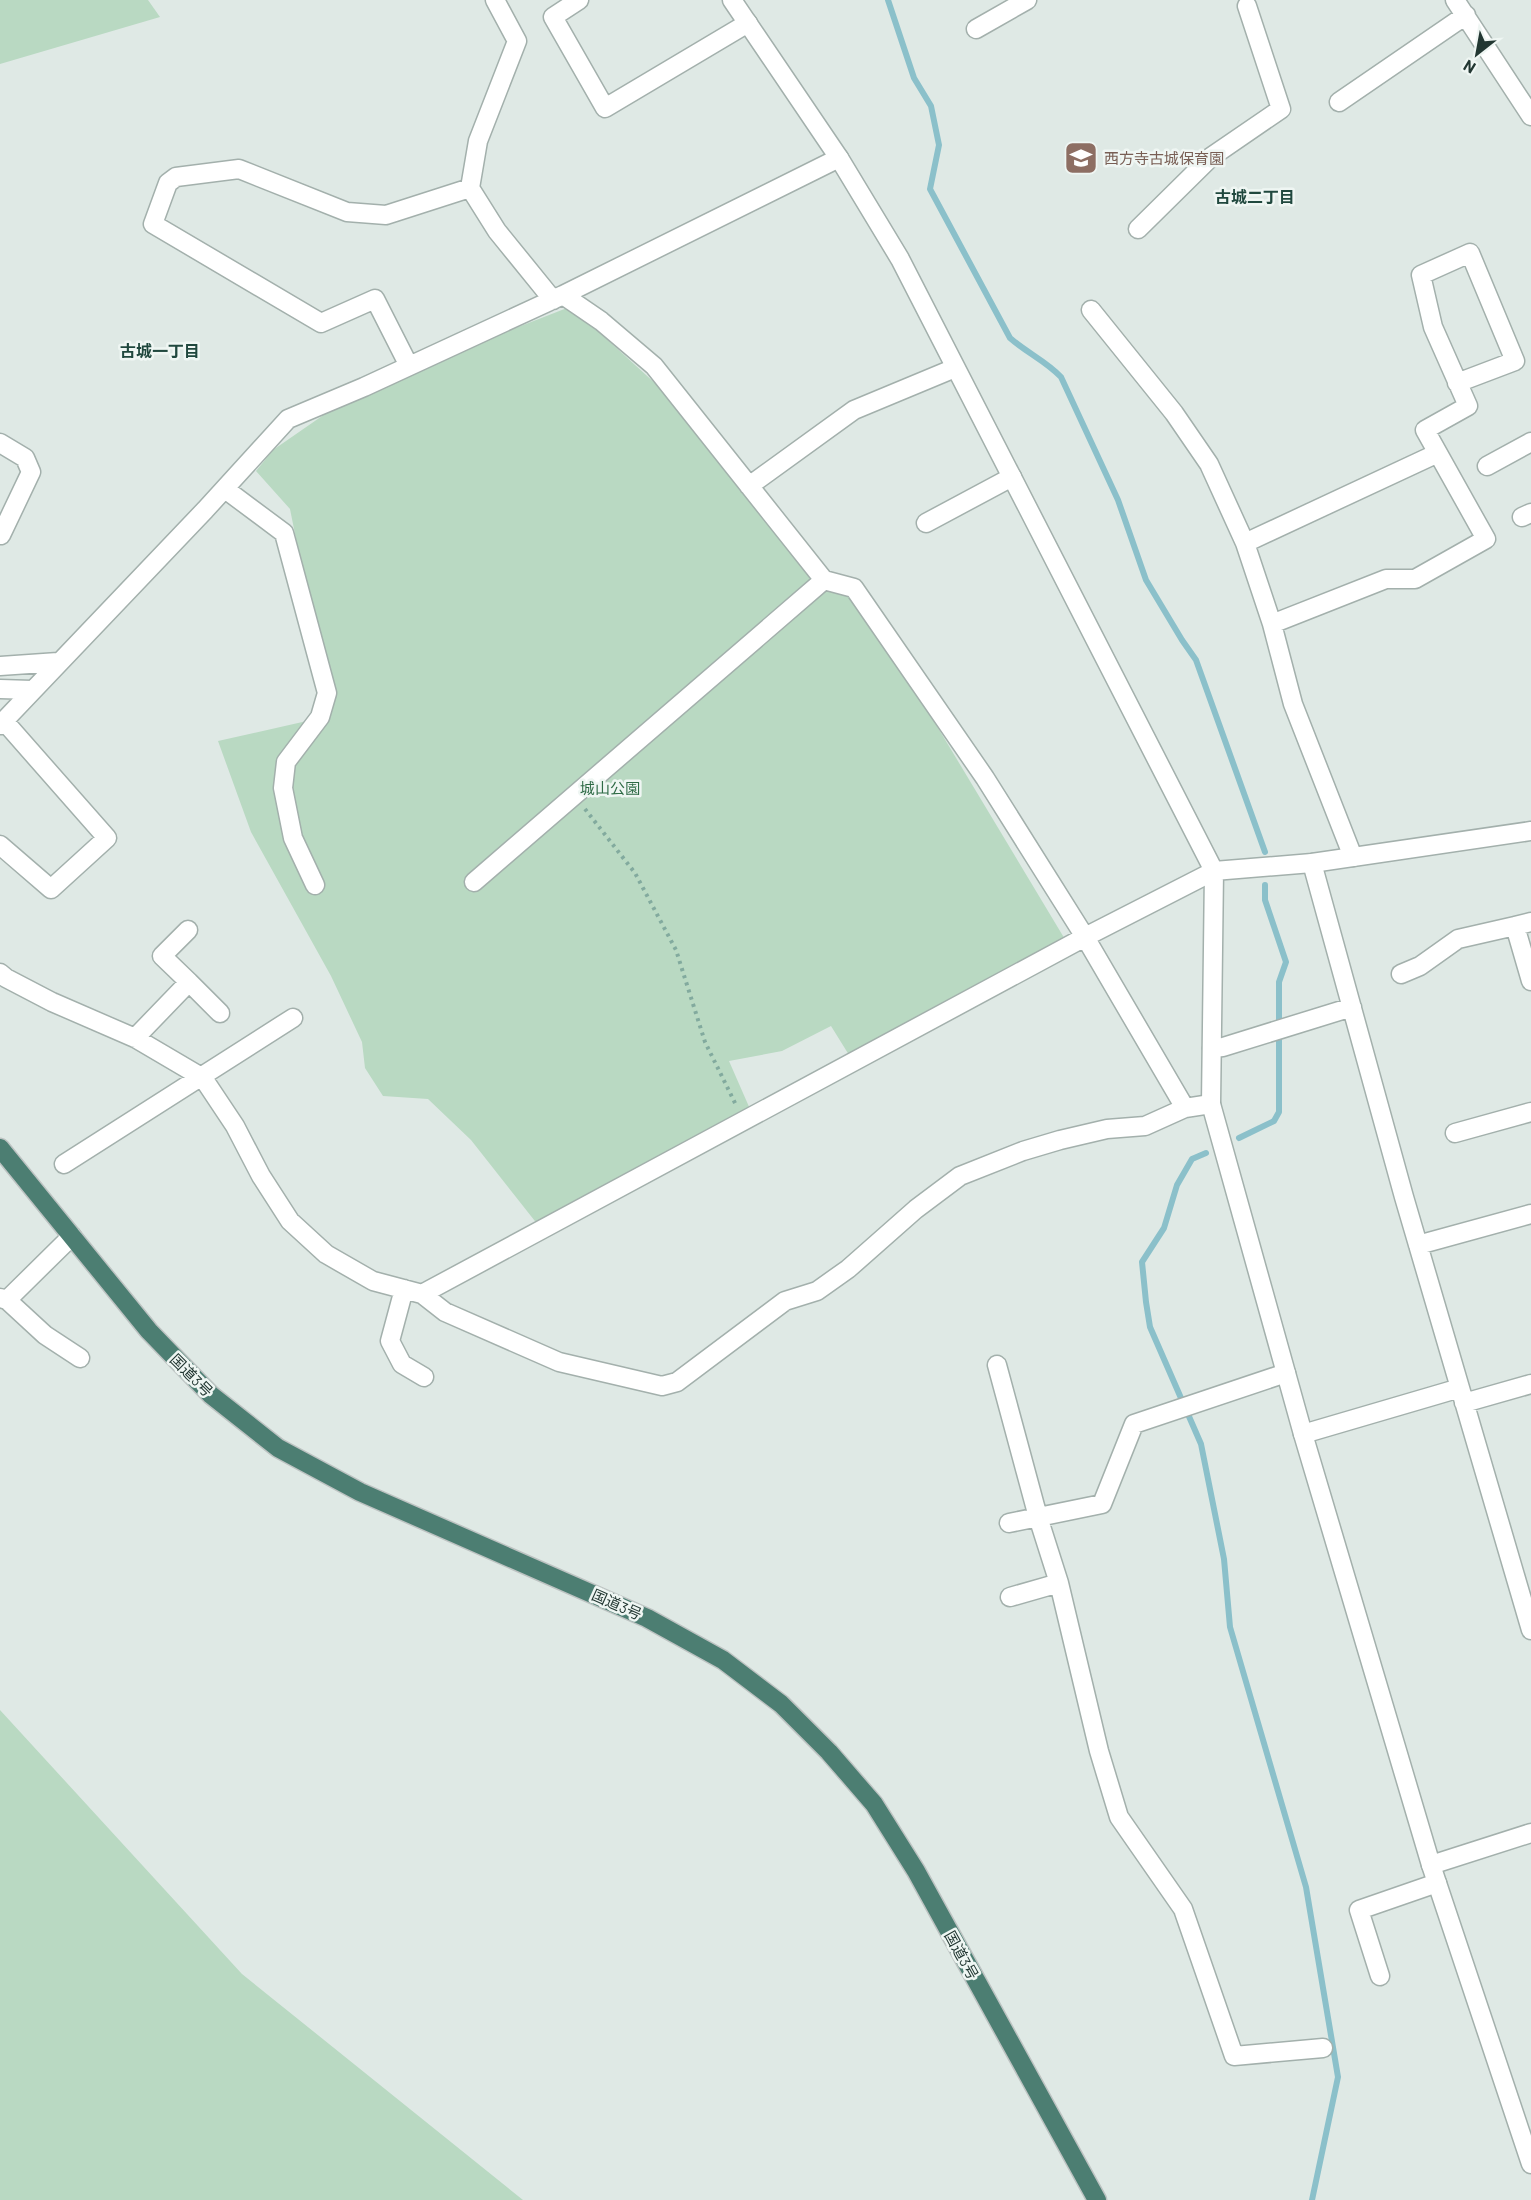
<svg xmlns="http://www.w3.org/2000/svg" width="1531" height="2200" viewBox="0 0 1531 2200" font-family="Barlow,'Noto Sans JP',sans-serif">
  <style>
    .green { fill: #b9d9c2 }
    .lines { fill: none; stroke-linecap: round; stroke-linejoin: round }
    .stream { stroke: #8bc0ca; stroke-width: 6 }
    .minor-casing { stroke: #a3b0ac; stroke-width: 21 }
    .tertiary-casing { stroke: #a3b0ac; stroke-width: 21 }
    .trunk-casing { stroke: #bdc3c2; stroke-width: 21 }
    .path { stroke: #82aa9e; stroke-width: 4; stroke-dasharray: 3 4.5; stroke-linecap: butt }
    .minor { stroke: #fff; stroke-width: 18 }
    .tertiary { stroke: #fff; stroke-width: 18 }
    .trunk { stroke: #4c7e72; stroke-width: 18 }
    .labels { text-anchor: middle; dominant-baseline: central; stroke-width: 5; stroke-linejoin: round; paint-order: stroke }
    .education-label { font-size: 15px; fill: #785e54; stroke: #eff6f3; text-anchor: start }
    .park-label { font-size: 15px; fill: #2f6b46; stroke: #eff6f3 }
    .street-label { font-size: 15px; fill: #223732; stroke: #eff6f3 }
    .neighbourhood-label { font-size: 16px; font-weight: bold; fill: #20483e; stroke: #eff6f3 }
  </style>
  <rect width="100%" height="100%" fill="#dfe9e5"/>
  <path class="green" d="M0 0H148L160 17 0 64Z
    M567 308 600 333 657 385 824 580 854 588 1066 941 854 1063 831 1026 782 1051 729 1061 750 1109 542 1230 471 1140 428 1099 383 1096 365 1068 362 1042 331 976 251 832 218 741 320 718 327 693 290 509 256 471 273 450 364 387Z
    M0 1710 242 1974 523 2200H0Z"/>
  <g class="lines">
    <path class="stream" d="M888 0 914 78 931 106 939 145 930 189 1010 338C1027 353 1046 361 1061 377L1118 500 1146 580 1182 640 1196 660 1265 852
      M1239 1138 1274 1121 1279 1112V982L1286 962 1265 900V885
      M1206 1153 1192 1159 1177 1185 1164 1228 1142 1262 1146 1302 1150 1327 1201 1444 1224 1559 1230 1627 1306 1887 1338 2077 1312 2200"/>
    <defs>
      <path id="minor" d="M495 0 517 41 478 141 470 188 497 231 553 300
        M579 0 553 17 605 108 748 23
        M1455 0 1531 116
        M976 29 1027 0
        M1339 102 1466 15
        M1138 229 1211 157 1281 109 1247 6
        M563 295 601 321 654 366 824 580 854 588 985 778 1085 937 1185 1108
        M1091 310 1174 413 1209 464 1245 543 1272 624 1293 704 1353 857
        M409 366 375 299 321 323 153 224 168 183 176 177 239 169 347 212 386 215 470 188
        M0 443 25 458 31 472 1 535
        M1487 466 1531 442
        M749 486 854 410 955 368
        M225 489 284 533 327 693 320 717 286 762 283 788 293 838 315 885
        M1522 517 1531 513
        M926 523 1012 477
        M1245 543 1438 453
        M1272 624 1386 579H1415L1486 539 1425 430 1468 406 1433 327 1421 275 1470 253 1515 361 1457 383
        M0 666 58 662
        M0 689 32 690
        M0 725 205 510 288 419 364 387 563 295 839 158
        M0 845 51 889 107 838 4 721
        M1312 863 1404 1197 1531 1630
        M474 882 824 580
        M1531 922 1515 926 1531 981
        M0 973 6 978 52 1002 135 1038 203 1078 235 1126 261 1176 290 1221 326 1254 373 1281 422 1294 445 1312 559 1362 662 1386 677 1382 785 1301 817 1291 848 1269 916 1209 960 1176 1023 1151 1060 1140 1107 1129 1145 1126 1185 1108 1211 1104
        M1401 974 1420 966 1458 939 1515 926
        M189 982 220 1013
        M135 1038 189 982 162 956 188 930
        M1212 1048 1223 1047 1352 1007
        M1455 1133 1531 1112
        M64 1164 293 1018
        M1418 1245 1531 1214
        M404 1289 390 1341 402 1364 424 1377
        M422 1294 1085 937 1214 871
        M0 1298 7 1300 72 1236
        M7 1300 45 1335 80 1358
        M997 1365 1038 1517 1059 1583 1010 1597
        M1464 1403 1531 1384
        M1303 1434 1460 1388
        M1009 1523 1102 1504 1134 1424 1286 1373
        M1059 1583 1099 1751 1119 1817 1183 1909 1234 2056 1323 2048
        M1431 1865 1531 1833
        M1380 1976 1359 1910 1437 1883"/>
      <path id="tertiary" d="M732 0 839 158 900 259 1214 871 1211 1104 1303 1434 1431 1865 1531 2164
        M1214 871 1312 863 1531 831"/>
      <path id="trunk" d="M0 1148 149 1331 211 1395 278 1448 360 1492 647 1618 723 1660 781 1704 829 1752 874 1804 916 1871 1097 2200"/>
    </defs>
    <use href="#minor" class="minor-casing"/>
    <use href="#tertiary" class="tertiary-casing"/>
    <use href="#trunk" class="trunk-casing"/>
    <path class="path" d="M585 809 635 873 676 950 705 1042 736 1105"/>
    <use href="#minor" class="minor"/>
    <use href="#tertiary" class="tertiary"/>
    <use href="#trunk" class="trunk"/>
  </g>
  <defs>
    <symbol id="school-square" viewBox="-11 -11 22 22"><rect x="-9" y="-9" width="18" height="18" rx="4" fill="#8d6e63" stroke="#eff6f3"/><path d="M0-5L7-2L0 1L-7-2ZM-4 1L0 2.5L4 1V4Q0 6-4 4Z" fill="#fff"/></symbol>
  </defs>
  <g fill-rule="evenodd">
    <use href="#school-square" x="1062" y="139" width="38" height="38"/>
  </g>
  <g class="labels">
    <g class="education-label">
      <text x="1104" y="158">西方寺古城保育園</text>
    </g>
    <g class="park-label">
      <text x="610" y="788">城山公園</text>
    </g>
    <g class="street-label">
      <text transform="translate(192 1375) rotate(45)">国道3号</text>
      <text transform="translate(617 1604) rotate(24)">国道3号</text>
      <text transform="translate(962 1955) rotate(61)">国道3号</text>
    </g>
    <g class="neighbourhood-label">
      <text x="1255" y="196">古城二丁目</text>
      <text x="160" y="350">古城一丁目</text>
    </g>
  </g>
  <g transform="translate(1477 54) rotate(211)" stroke="#eff6f3" stroke-width="4.5" paint-order="stroke">
  <path d="M0-4.5L10 22L0 15L-10 22Z" fill="#223732"/>
  <text y="-9" font-size="16" font-weight="bold" text-anchor="middle" fill="#223732">N</text>
  </g>
</svg>
